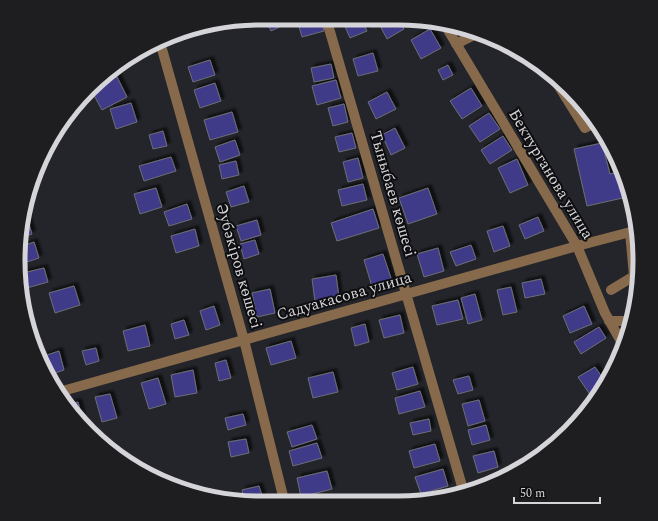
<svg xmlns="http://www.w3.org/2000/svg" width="658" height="521" viewBox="0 0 658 521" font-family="Spectral,serif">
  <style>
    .building { fill: #403b89; stroke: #6d6e75; filter: url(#shadow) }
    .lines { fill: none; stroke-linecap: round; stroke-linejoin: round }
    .minor { stroke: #876a4c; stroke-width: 10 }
    .labels { text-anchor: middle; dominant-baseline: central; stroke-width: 4; stroke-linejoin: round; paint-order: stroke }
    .street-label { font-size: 16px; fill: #d5d5d9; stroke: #0e0e10 }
    .rim { fill: none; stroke: #d5d5d9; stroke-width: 5 }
  </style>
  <defs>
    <filter id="shadow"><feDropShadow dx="3.5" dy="-3.5" stdDeviation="1" flood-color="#0009"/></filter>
  </defs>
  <rect width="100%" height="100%" fill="#24252a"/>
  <path class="building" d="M265 18H286L288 23 271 31Z
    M314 18H320L324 31 302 37 298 23Z
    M350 18H361L367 31 350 38 343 22Z
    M376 18H398L404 29 387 39Z
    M430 29 441 48 421 59 411 40Z
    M140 50 142 55 125 62Z
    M373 53 378 71 358 76 353 59Z
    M210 60 215 75 193 82 188 67Z
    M331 64 334 78 314 82 311 68Z
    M448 65 453 75 443 80 438 70Z
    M114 71 127 97 102 110 90 88Z
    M336 80 341 98 317 105 312 86Z
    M215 83 221 101 200 108 194 90Z
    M471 88 482 106 462 119 450 101Z
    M387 92 396 109 376 119 368 102Z
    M131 103 137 122 116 129 110 109Z
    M344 104 348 122 333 126 328 108Z
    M232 112 238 132 210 140 204 120Z
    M489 113 500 129 480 142 469 126Z
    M395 128 405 148 391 155 382 135Z
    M163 131 167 146 153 149 149 135Z
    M352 133 356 148 339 152 335 137Z
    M503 136 512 150 490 164 481 150Z
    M235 140 240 155 220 162 215 147Z
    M602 143 610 174 618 172 627 197 587 206 574 149Z
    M171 157 176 171 144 181 139 166Z
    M358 158 363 178 348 182 343 162Z
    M517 159 528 185 510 193 498 168Z
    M236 161 239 175 222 179 219 165Z
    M363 184 367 200 342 206 338 190Z
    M244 186 249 202 231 207 226 192Z
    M156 188 162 207 140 214 134 194Z
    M428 188 437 214 408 224 399 198Z
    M187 204 192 219 169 226 164 212Z
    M373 209 379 228 337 241 331 223Z
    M538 217 544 231 525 239 519 225Z
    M24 218H27L32 234 21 238Z
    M257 220 261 235 241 241 236 226Z
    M503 226 510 246 494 252 487 231Z
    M195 229 199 246 176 253 171 236Z
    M255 240 259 254 244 259 240 244Z
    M34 242 39 258 21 264 19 256 20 247Z
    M471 245 476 259 456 266 450 252Z
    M438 248 444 271 424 277 417 254Z
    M383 254 393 284 373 290 364 260Z
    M44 268 48 282 27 288 23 273Z
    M336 275 339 298 315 302 312 279Z
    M541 279 545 294 525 298 522 283Z
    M74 286 80 305 55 313 49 293Z
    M511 287 517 312 503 315 497 290Z
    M270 289 275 313 257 317 252 293Z
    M475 294 482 320 468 324 461 298Z
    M458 300 463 319 437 325 432 306Z
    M214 306 220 325 206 330 200 311Z
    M584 306 592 324 570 333 563 316Z
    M400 315 404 333 384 338 379 320Z
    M184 320 189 335 175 339 171 324Z
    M365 324 369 342 355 346 351 328Z
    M145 325 150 346 128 351 123 331Z
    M599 327 606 338 581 354 574 342Z
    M291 341 296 358 271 365 266 348Z
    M96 348 99 361 86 365 82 351Z
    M59 351 64 370 49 375 44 356Z
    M226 360 231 378 219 381 215 363Z
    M413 367 418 384 397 390 392 373Z
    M595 367 604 380 598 392 591 396 578 377Z
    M193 370 197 393 175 397 171 375Z
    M333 372 338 392 313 398 308 378Z
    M469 376 473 390 458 394 453 380Z
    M158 378 166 404 149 409 141 383Z
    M420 391 425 407 399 414 395 398Z
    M110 394 117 418 102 422 95 397Z
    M479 400 485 421 468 426 462 404Z
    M78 402 82 418 70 404Z
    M243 414 246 425 228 430 225 418Z
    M429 419 431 431 413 435 410 423Z
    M312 425 317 439 292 447 287 432Z
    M486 425 490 440 472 445 468 430Z
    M246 439 249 453 231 457 228 442Z
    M317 443 322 458 293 466 289 451Z
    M435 444 440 461 414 468 409 451Z
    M494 451 498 467 478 473 473 456Z
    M443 469 448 486 421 494 415 477Z
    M327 471 332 489 301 497 297 478Z
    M502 474 503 477 483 485 481 481Z
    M259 486 263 499H244L242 490Z"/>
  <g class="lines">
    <path class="minor" d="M326 18 464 493
      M445 25 577 246 605 313 622 343
      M160 42 244 340 284 500
      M456 44 478 33
      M552 75 585 128 594 123
      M611 290 634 276 630 232
      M609 321H632
      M59 392 577 246 638 230"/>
  </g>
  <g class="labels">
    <g class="street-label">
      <text transform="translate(551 174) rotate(59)">Бектурганова улица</text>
      <text transform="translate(393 194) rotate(74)">Тыныбаев көшесі</text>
      <text transform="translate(239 266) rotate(74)">Әубәкіров көшесі</text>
      <text transform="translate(344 296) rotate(-16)">Садуакасова улица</text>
    </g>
  </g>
  <path d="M0 0H658V521H0ZM260 25H398A235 235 0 0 1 633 260V261A235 235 0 0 1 398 496H260A235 235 0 0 1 25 261V260A235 235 0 0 1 260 25Z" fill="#1e1e20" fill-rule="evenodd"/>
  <path class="rim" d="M260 25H398A235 235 0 0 1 633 260V261A235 235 0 0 1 398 496H260A235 235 0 0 1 25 261V260A235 235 0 0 1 260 25Z"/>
  <path d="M514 497v6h86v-6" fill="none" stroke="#d5d5d9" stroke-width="2"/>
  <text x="520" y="497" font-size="12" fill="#d5d5d9" stroke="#0e0e10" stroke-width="3" paint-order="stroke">50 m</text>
</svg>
